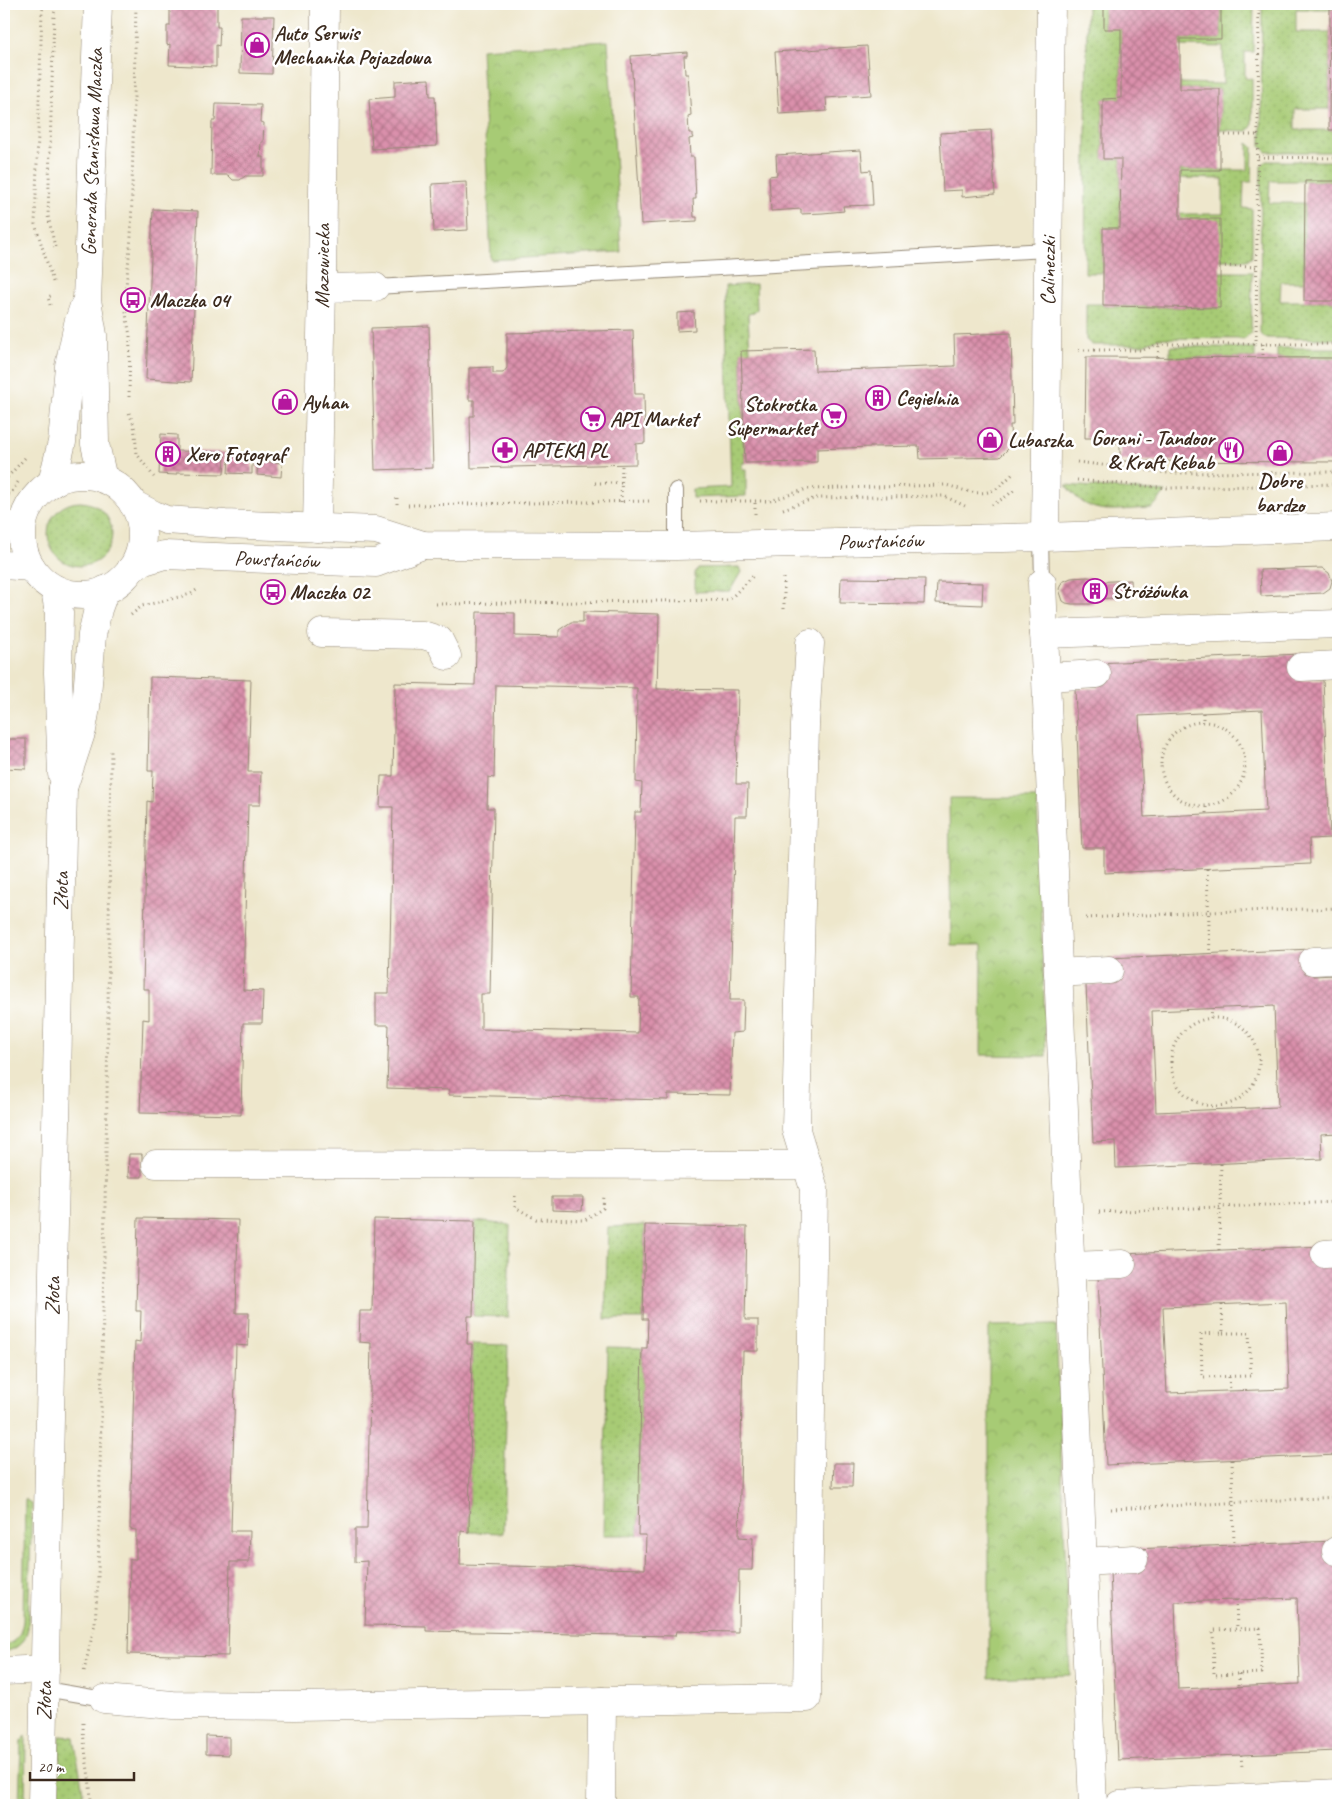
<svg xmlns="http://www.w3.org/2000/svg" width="1342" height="1809" viewBox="0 0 1342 1809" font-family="Caveat,sans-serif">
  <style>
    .grass { fill: url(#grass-dots); stroke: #717a4a }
    .park { fill: url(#park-crowns); stroke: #717a4a }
    .building { fill: url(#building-cross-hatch); fill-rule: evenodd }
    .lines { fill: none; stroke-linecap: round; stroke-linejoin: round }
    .service-casing { stroke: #948875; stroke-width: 16 }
    .minor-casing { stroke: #948875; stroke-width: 29 }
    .tertiary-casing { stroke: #948875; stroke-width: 29 }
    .path { stroke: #948875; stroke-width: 3; stroke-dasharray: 1 4; stroke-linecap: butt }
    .service { stroke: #fff; stroke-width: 14 }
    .minor { stroke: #fff; stroke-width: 28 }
    .tertiary { stroke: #fff; stroke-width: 28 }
    .labels { text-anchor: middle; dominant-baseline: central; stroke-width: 5; stroke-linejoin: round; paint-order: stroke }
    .poi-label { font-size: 21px; font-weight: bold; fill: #3b2a1e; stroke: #fff; text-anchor: start }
    .street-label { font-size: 21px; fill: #3b2a1e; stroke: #fff }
  </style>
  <defs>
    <pattern id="grass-dots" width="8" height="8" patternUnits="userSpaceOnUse" patternTransform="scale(1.25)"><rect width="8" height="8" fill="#a7cb75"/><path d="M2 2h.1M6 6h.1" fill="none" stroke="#91ae65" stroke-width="1.8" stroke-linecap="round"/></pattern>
    <pattern id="park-crowns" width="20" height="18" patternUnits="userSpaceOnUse" patternTransform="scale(1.25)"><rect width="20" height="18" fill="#a7cb75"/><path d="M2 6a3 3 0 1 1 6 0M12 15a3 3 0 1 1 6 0" fill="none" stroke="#91ae65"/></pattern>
    <pattern id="building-cross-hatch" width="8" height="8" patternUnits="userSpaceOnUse" patternTransform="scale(1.25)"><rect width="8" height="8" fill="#da90ac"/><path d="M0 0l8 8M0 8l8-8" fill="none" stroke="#b2768b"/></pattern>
  </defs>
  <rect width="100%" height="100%" fill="#fff"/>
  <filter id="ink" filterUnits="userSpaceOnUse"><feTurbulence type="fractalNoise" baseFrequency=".02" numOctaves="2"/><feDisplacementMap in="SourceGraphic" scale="10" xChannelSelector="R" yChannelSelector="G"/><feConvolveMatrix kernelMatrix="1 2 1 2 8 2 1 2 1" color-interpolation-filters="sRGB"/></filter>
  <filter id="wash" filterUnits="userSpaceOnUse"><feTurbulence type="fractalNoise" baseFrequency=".0096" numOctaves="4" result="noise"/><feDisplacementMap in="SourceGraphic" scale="20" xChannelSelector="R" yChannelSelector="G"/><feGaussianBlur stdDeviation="1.12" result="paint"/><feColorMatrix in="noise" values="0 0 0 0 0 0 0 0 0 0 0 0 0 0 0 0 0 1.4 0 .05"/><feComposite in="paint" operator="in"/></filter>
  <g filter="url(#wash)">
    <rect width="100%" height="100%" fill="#eee7cc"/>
    <path class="grass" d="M1087 4H1104V28L1121 29V98L1103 99V159H1121L1120 228H1103V273H1085Z
      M1221 4H1254L1253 52H1245V78L1252 79V126L1248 131 1220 130V89H1180V83L1223 84V47L1180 46V39H1221Z
      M1262 4H1338V9H1296V32H1330L1329 109H1295V130H1338V152H1267L1261 146Z
      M1248 143 1253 147 1252 182H1244L1243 208 1252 209V256L1247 260H1220L1180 219V214H1223V179L1180 178V170H1248Z
      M1266 161H1338V181H1270L1269 203H1304V282H1281L1280 301H1338V339L1265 338 1260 333 1261 166Z
      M1220 272H1252L1251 333 1245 339 1159 338 1143 345H1092L1086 340V304H1102L1103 306 1219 308Z
      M756 284 757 309 754 313 748 314 750 351 741 352 745 463H742V469H746V496L692 498V489L731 487 725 286Z
      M1170 346 1255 348V358L1170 357Z
      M1277 348H1338V358H1277Z
      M1066 485 1166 492 1152 508C1115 509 1089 519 1066 485Z
      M48 534a32 32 0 1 1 64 0a32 32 0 1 1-64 0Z
      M739 567 741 572 730 591 695 592V573L698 568Z
      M475 1221 510 1225 508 1317 473 1316Z
      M645 1225 643 1319H605L608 1227Z
      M472 1344 508 1345 503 1533 469 1532Z
      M608 1347 642 1348 638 1535H603Z
      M25 1499 32 1504 28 1628C25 1642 18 1649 4 1652V1647C17 1639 20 1638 23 1621Z
      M26 1736 25 1805H19L21 1741Z
      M60 1736 74 1737 83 1792V1805H59Z"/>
    <path class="park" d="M608 41 621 252 491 260 481 49Z
      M949 798H1037L1046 1056 981 1055 982 945H951Z
      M1056 1325 1070 1675 989 1678V1326Z"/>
    <g id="blocks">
      <path class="building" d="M170 4H209V6H217V27H220L219 46 216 45V67L169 65 170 44 167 45V26H170Z
        M1104 4H1221V39H1180V89H1220V170H1180V219H1220V308L1103 306V228H1120L1121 159H1103V99L1121 98V29H1104Z
        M1330 9H1338V130H1329Z
        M241 16H274L272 74 240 73Z
        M867 46 871 95 826 98 827 111 779 114 775 52Z
        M687 52V56H684L685 74H688L691 115 688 116 689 133H692V136L693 138 689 139 690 157H694L696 199H693L694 217H697V221L641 224 631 56Z
        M429 79 430 96H435L437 146 372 149 369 99 395 97V81Z
        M216 104 261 105 260 122 264 123 263 142H261L260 157H263V176H245L240 180H233L228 175H211L212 121H215Z
        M991 130 995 194 962 197V190L943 191 940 133Z
        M861 150 863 171 871 170 873 205 843 206 844 211 823 213 801 214V209L771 211 769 176 777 175 776 155Z
        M1305 181H1338V301H1304Z
        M466 182 468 230 434 232 432 184Z
        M153 209 198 211 191 382 146 379Z
        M694 312 695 330 677 331V313Z
        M429 326 433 468 375 470 371 328Z
        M633 330 635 394H644L645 443 636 444V464L471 468 470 416H474V400H469V368L493 367V373H503L507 368V333Z
        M1011 333 1013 425H1010L1011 446 1000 457 920 459 919 446 872 447 817 449V462L745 463 741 351 814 349 815 371 955 366 954 335Z
        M1086 357 1338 358V462L1120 461V443H1113V438H1085Z
        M161 434 177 435V451L225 452 224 474 176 473V475L159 474Z
        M229 456 252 457V474L228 473Z
        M258 461 282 463 281 477 257 475Z
        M1322 568 1329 573 1332 581 1330 588 1323 593 1261 596 1260 570Z
        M1088 577 1092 578 1094 582 1131 580 1132 597 1095 599 1093 603 1090 604H1072L1066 603 1063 601 1059 589 1062 582 1071 578Z
        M841 578 925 579 924 604 840 603Z
        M937 582 983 583 982 605 936 603Z
        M477 612 515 613V636L559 637V630L571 622H583V612L659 614 657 689 738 690 736 784H748L747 816H735L730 1000H744L743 1032 732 1033 730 1095 668 1094V1100L449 1095V1090L387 1088 389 1025H376V993H389L393 807H380L381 776H393L395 683 475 685ZM496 685 637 688 636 782 642 783 641 812H635L631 997H639L638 1033 481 1029V994H490L494 808H487L488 777 494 778Z
        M1301 654 1302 680H1323L1330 838 1309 839 1310 864 1104 873V848H1082L1075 689 1098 688 1096 663ZM1262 710 1266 811 1144 817 1139 716Z
        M150 677 251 680 248 772H261L260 805H248L243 990 263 991 262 1023H243L241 1115 140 1113 143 1019 149 1020V989H143L147 801 152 802 153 771H148Z
        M4 739H26V769L4 768Z
        M1312 949 1313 976 1336 975 1338 1022V1133L1321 1134 1322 1159 1116 1168 1115 1141 1093 1142 1086 985 1109 984 1108 958ZM1274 1006 1278 1107 1156 1112 1152 1011Z
        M129 1154H142V1177H128Z
        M552 1197H583L582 1211 552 1210Z
        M138 1218 238 1220 236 1313H249L248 1346 236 1345 231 1531H250L249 1562H230L228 1656 128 1654 130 1559H136V1530L130 1529 135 1341 140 1342 141 1311H136Z
        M374 1219 475 1221 473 1316H468L467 1344H472L469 1532 461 1531 460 1565 645 1569 646 1535H638L642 1348H647L648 1319H643L645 1225 747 1227 745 1320H758V1351H743L739 1537 753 1538 752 1570H739L738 1632 676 1631 675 1636 426 1631V1626L365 1625 367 1561 355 1562V1529H367L371 1343 359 1342 360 1311H372Z
        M1325 1246 1338 1266V1455L1106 1465 1098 1275 1121 1254ZM1286 1302 1289 1389 1167 1393 1163 1307Z
        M834 1463H853L852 1487H833Z
        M1336 1541 1338 1562V1751L1118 1760 1110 1571 1133 1549ZM1297 1598 1300 1684 1178 1689 1175 1602Z
        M206 1736 229 1737V1755L206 1754Z"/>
    </g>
  </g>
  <g filter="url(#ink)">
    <use href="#blocks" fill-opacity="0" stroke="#948875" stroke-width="1"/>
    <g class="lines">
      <defs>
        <path id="service" d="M375 287 1048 250
          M676 490V546
          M1041 537 1042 583
          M45 1689 104 1699"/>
        <g id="minor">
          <path d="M322 288 375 287"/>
          <path id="s1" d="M317 528 322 288 325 4"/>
          <path id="s2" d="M1045 537 1051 4"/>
          <path d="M1042 583 1093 1805"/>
          <path d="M322 633 423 635 439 640 447 656"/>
          <path d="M1044 634 1338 624"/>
          <path d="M1301 667 1338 665"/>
          <path d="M1046 677 1097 674"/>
          <path d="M1313 961 1338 960"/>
          <path d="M1058 973 1109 970"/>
          <path d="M156 1164 807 1165"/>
          <path d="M1325 1254 1338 1253"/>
          <path d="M1071 1266 1122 1264"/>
          <path d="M1336 1551 1338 1550"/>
          <path d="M1083 1562 1134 1559"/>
          <path d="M4 1671 45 1669"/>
          <path d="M104 1699 173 1705 295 1706 807 1698 814 1189 796 1130 805 725 810 643"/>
          <path id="s3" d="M42 1805 63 788"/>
          <path d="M601 1805 602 1701"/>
          <path d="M1119 1805 1338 1793"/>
        </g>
        <g id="tertiary">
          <path d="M98 4 87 300 93 335 95 444 103 479"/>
          <circle cx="82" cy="535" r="60"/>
          <path d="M52 483 62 442 69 366 78 324 84 306"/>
          <path id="s4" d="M133 504 154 515 166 520 225 524 376 530 423 545 676 546 1045 537 1338 527"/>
          <path d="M4 565 31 567"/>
          <path id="s5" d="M131 569 144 561 164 555 376 563 423 545"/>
          <path d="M55 589 59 613 58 673 62 774"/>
          <path d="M63 788 82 730 86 707 92 635 98 609 105 590"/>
        </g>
      </defs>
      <use href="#service" class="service-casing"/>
      <use href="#minor" class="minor-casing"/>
      <use href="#tertiary" class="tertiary-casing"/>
      <path class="path" d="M44 4 42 11 35 224 54 285
        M1259 4 1256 344H1338
        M1220 135H1258
        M1258 157 1338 158
        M55 247 48 216 54 14 57 4
        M1220 266 1257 267
        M50 305 48 297 53 295
        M1263 344V358
        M1079 350H1143L1159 344H1256
        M1158 357 1159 344
        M129 397 130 336 126 314V286L131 237 136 4
        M129 413 134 425 137 454 154 477
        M1077 462 1168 473 1338 472
        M1077 480 1168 488 1338 484
        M4 481 25 458
        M595 483H621
        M4 497 11 493 20 479
        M700 501H770L807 489 946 485C962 489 979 498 996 489 1002 485 1008 478 1014 473
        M621 502 622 464
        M397 504V496
        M408 505 651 501
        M992 505 1007 496 1014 490
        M783 509 816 498 944 496 965 506
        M755 514V501
        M436 604 729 600 753 576
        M784 609V574
        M131 615 142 606 191 594 198 589
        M1203 713V721
        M1161 764a42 42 0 1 1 84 0a42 42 0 1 1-84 0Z
        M1206 807V814
        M1207 869 1210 954
        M1086 918 1208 912 1338 908
        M1211 1018 1212 1008
        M1171 1062a44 44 0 1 1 88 0a44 44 0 1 1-88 0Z
        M515 1196V1207L536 1219 585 1220 603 1208 604 1195
        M1099 1212 1338 1202
        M1219 1250 1221 1164
        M1222 1305 1223 1333
        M1223 1333H1249L1251 1376 1202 1377 1201 1334Z
        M1229 1377 1230 1391
        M1232 1460 1234 1545
        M1111 1509 1338 1497
        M1236 1600 1237 1629
        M1260 1628 1262 1673 1214 1675 1213 1630Z
        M84 1671 95 1623 98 1579 107 1097 111 749
        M1239 1674V1686
        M83 1723C83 1750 91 1777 91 1805
        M1241 1755 1242 1767"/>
      <use href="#service" class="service"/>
      <use href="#minor" class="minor"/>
      <use href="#tertiary" class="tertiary"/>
    </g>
  </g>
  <defs>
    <symbol id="shop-ring" viewBox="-11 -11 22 22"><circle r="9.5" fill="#fff" stroke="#b5179e" stroke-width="1.5"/><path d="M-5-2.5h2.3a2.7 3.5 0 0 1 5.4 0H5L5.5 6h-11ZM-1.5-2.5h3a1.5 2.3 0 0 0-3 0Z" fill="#b5179e"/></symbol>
    <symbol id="bus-ring" viewBox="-11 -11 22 22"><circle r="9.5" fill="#fff" stroke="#b5179e" stroke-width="1.5"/><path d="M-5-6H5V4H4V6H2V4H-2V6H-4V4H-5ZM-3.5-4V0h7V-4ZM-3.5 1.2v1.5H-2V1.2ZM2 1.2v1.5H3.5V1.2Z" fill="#b5179e"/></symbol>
    <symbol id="building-ring" viewBox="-11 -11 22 22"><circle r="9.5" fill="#fff" stroke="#b5179e" stroke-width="1.5"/><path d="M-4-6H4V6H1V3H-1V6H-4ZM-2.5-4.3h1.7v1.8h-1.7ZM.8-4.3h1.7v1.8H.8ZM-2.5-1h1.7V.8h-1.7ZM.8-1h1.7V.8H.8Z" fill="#b5179e"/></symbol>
    <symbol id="supermarket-ring" viewBox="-11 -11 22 22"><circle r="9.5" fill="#fff" stroke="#b5179e" stroke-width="1.5"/><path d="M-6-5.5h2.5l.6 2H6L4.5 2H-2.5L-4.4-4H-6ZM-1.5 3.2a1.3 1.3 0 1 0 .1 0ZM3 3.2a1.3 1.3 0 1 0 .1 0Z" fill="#b5179e"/></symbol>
    <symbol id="pharmacy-ring" viewBox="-11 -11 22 22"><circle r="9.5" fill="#fff" stroke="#b5179e" stroke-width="1.5"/><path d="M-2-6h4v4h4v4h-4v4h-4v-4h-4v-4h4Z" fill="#b5179e"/></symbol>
    <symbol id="restaurant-ring" viewBox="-11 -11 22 22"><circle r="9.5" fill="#fff" stroke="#b5179e" stroke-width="1.5"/><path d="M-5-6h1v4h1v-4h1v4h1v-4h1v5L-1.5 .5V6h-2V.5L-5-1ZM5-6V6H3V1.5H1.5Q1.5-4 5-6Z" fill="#b5179e"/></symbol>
  </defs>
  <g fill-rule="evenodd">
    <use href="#shop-ring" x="243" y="31" width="28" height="28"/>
    <use href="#bus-ring" x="119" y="286" width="28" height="28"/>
    <use href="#building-ring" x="864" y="384" width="28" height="28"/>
    <use href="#shop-ring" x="271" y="388" width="28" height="28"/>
    <use href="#supermarket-ring" x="820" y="402" width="28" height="28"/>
    <use href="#supermarket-ring" x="579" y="405" width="28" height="28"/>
    <use href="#shop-ring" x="976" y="426" width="28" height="28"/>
    <use href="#pharmacy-ring" x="491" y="436" width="28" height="28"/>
    <use href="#restaurant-ring" x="1217" y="436" width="28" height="28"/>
    <use href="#shop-ring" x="1266" y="439" width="28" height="28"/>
    <use href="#building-ring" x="154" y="440" width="28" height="28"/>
    <use href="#building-ring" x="1081" y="577" width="28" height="28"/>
    <use href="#bus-ring" x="259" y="578" width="28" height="28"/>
  </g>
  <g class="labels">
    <g class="poi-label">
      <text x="274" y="33">Auto Serwis<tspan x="274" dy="24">Mechanika Pojazdowa</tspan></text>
      <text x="150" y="300">Maczka 04</text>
      <text x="896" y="398">Cegielnia</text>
      <text x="302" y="402">Ayhan</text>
      <text x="816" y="404" text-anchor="end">Stokrotka<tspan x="816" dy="24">Supermarket</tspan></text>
      <text x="610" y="419">API Market</text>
      <text x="1214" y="438" text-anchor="end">Gorani - Tandoor<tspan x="1214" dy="24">&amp; Kraft Kebab</tspan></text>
      <text x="1008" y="440">Lubaszka</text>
      <text x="522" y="450">APTEKA PL</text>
      <text x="186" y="454">Xero Fotograf</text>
      <text x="1280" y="481" text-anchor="middle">Dobre<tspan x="1280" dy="24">bardzo</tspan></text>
      <text x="1112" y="591">Stróżówka</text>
      <text x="290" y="592">Maczka 02</text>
    </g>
    <g class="street-label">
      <text transform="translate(92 152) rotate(-88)">Generała Stanisława Maczka</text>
      <text stroke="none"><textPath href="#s1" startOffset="262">Mazowiecka</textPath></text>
      <text stroke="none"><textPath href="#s2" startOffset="266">Calineczki</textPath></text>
      <text stroke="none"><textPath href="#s4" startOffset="754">Powstańców</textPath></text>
      <text stroke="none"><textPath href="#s5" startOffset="149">Powstańców</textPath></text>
      <text stroke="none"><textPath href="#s3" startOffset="914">Złota</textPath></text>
      <text stroke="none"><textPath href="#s3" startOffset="509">Złota</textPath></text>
      <text stroke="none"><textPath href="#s3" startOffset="104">Złota</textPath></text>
    </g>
  </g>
  <rect width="1342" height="1809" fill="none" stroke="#fff" stroke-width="20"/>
  <path d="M30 1772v8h104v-8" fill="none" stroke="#3b2a1e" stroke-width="2.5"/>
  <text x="38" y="1772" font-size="15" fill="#3b2a1e" stroke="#ffffff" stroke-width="4" paint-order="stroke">20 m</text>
</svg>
